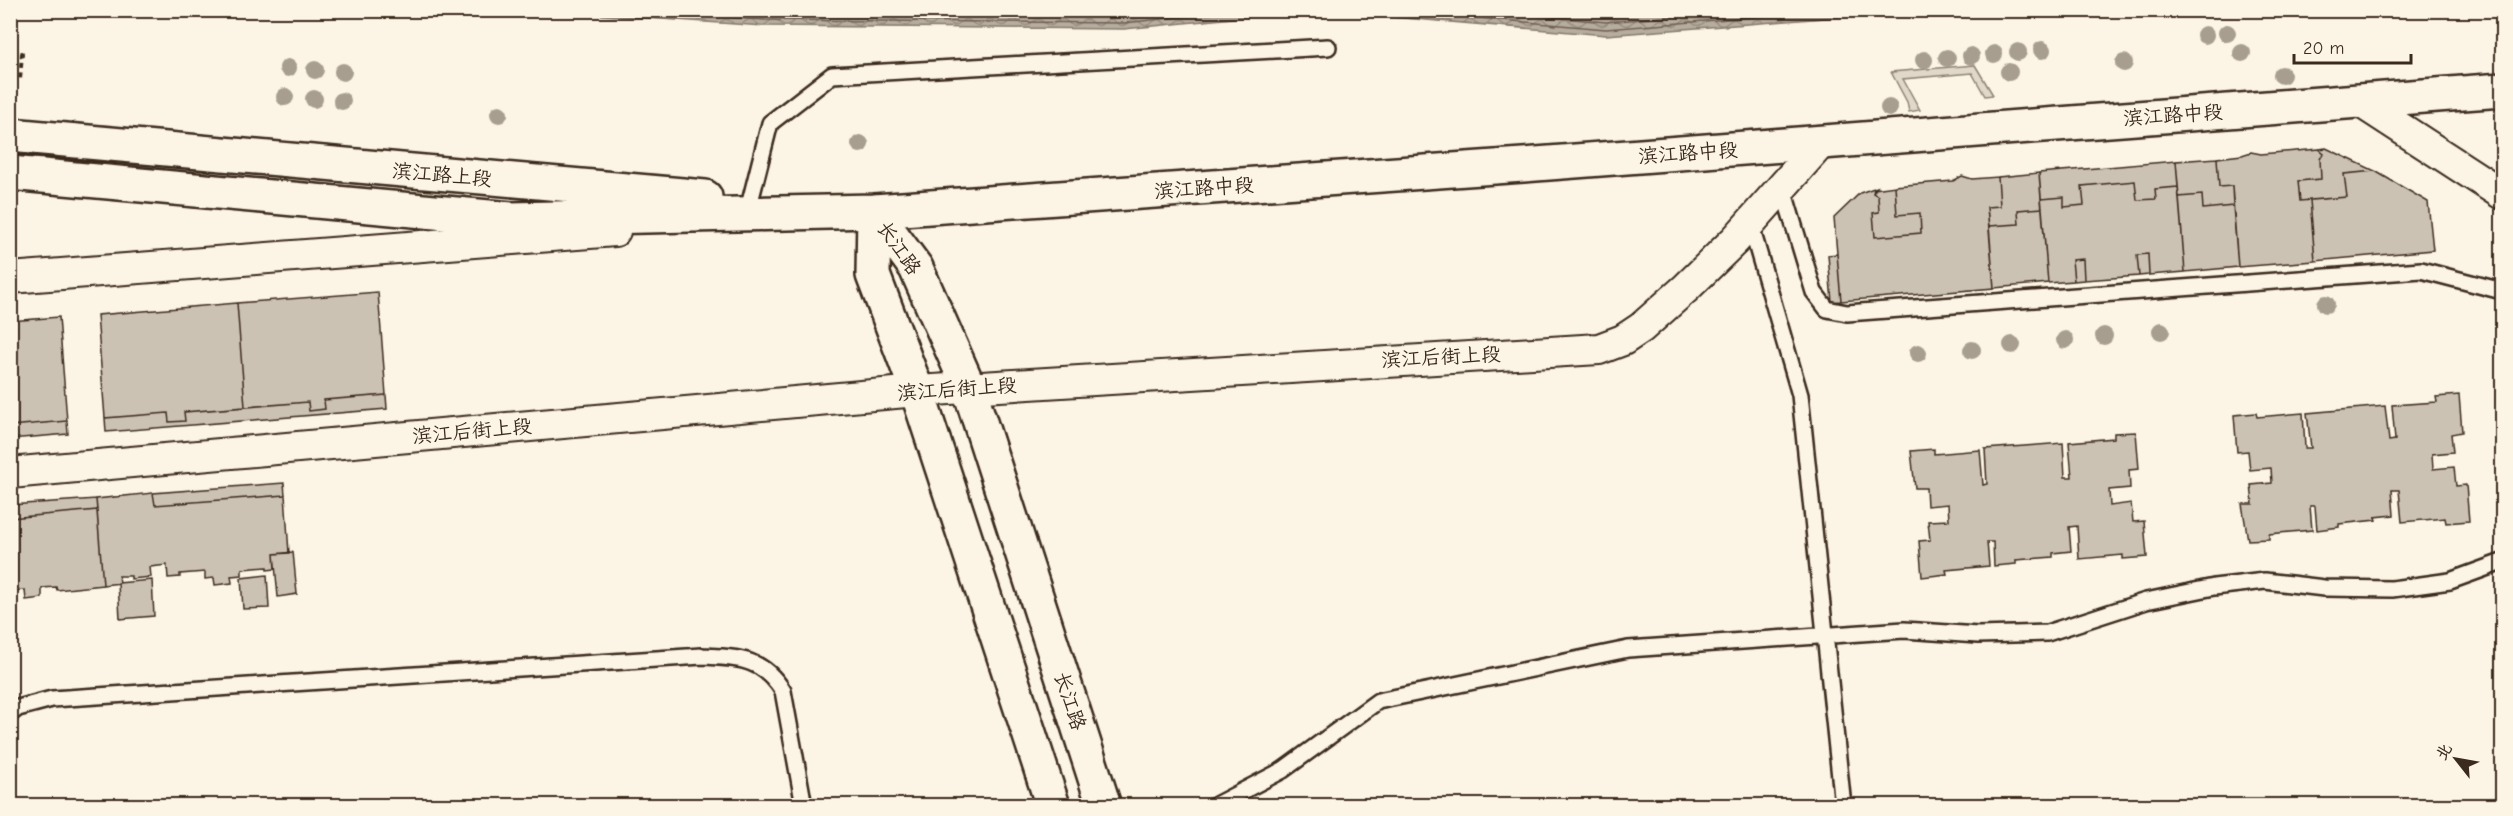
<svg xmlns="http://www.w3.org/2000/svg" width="2513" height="816" viewBox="0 0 2513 816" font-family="'Comic Neue','LXGW WenKai TC',sans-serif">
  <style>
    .green { fill: #e0d8c8; stroke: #8e8173; stroke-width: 1.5 }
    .water { fill: url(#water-waves); stroke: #85796b; stroke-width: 1.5 }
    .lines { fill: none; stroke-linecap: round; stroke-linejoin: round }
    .shore { stroke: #6d5e51; stroke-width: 1.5 }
    .building { fill: #ccc2b3; stroke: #3b2a1e; stroke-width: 1.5 }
    .service-casing { stroke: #3b2a1e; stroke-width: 20 }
    .minor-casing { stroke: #3b2a1e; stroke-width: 34 }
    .secondary-casing { stroke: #3b2a1e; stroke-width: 38 }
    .path { stroke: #3b2a1e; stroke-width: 4; stroke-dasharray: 6 4.5; stroke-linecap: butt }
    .service { stroke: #fcf5e5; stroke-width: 15 }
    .minor { stroke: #fcf5e5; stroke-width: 30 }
    .secondary { stroke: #fcf5e5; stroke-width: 33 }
    .tree { fill: #a89e8f }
    .labels { text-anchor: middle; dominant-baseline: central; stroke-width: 5; stroke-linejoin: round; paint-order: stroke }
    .street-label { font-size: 20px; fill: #3b2a1e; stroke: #fcf5e5 }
  </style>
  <defs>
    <pattern id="water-waves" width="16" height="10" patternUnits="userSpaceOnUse" patternTransform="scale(1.5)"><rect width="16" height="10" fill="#b7ad9e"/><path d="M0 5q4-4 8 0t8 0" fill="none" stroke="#968d80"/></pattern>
  </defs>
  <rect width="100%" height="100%" fill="#fcf5e5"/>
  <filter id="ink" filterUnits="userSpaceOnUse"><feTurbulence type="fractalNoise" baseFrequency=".0167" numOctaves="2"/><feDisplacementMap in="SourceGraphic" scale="12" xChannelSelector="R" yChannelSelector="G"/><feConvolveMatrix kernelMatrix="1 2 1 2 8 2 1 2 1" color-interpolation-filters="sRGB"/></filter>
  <g filter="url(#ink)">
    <path class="green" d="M1975 65 1993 95 1985 96 1972 73 1903 79 1920 110 1909 112 1907 102 1891 72Z"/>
    <path class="water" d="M544 11 1304 10V11L1124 29 764 26Z
      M1320 11V10L1915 11 1606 35Z"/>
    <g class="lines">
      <path class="shore" d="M629 10 765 20 1124 23 1244 10
        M736 10 1124 15 1170 10
        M1387 10 1606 29 1840 10
        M1475 10 1606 22 1746 10"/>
    </g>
    <path class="building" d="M2326 148 2375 171 2344 174 2347 197 2300 201 2298 181 2321 179 2320 159 2324 153 2319 149Z
      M2319 149 2324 153 2320 159 2321 179 2298 181 2300 201 2310 200 2315 261 2238 267 2232 186 2219 187 2217 158 2242 155 2251 152 2261 154Z
      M2217 158 2219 187 2232 186 2233 206 2203 209 2202 195 2179 197 2176 161Z
      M2176 161 2178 187 2155 189 2156 199 2137 200 2135 181 2082 186 2084 205 2064 207V197L2041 199 2039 173Z
      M2375 171 2428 202 2433 250 2315 261 2310 200 2347 197 2344 174Z
      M2039 173 2042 208 2018 210 2019 224 1989 226 1987 207 2000 206 1998 177Z
      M1962 176 1972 179 1998 177 2000 206 1987 207 1994 288 1841 301 1834 218 1860 193 1877 187 1873 193 1878 196 1879 212 1873 213 1875 237 1921 233 1920 213 1897 215 1895 186 1953 181Z
      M2135 181 2137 200 2156 199 2155 189 2178 187 2185 272 2149 275 2148 254 2137 255 2139 276 2084 280 2083 259 2072 260 2074 281 2048 283 2041 199 2064 197V207L2084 205 2082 186Z
      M1895 186 1897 215 1920 213 1921 233 1875 237 1873 213 1879 212 1878 196 1873 193 1874 189Z
      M2202 195 2203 209 2233 206 2238 267 2185 272 2179 197Z
      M2042 208 2048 283 1994 288 1989 226 2019 224 2018 210Z
      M1837 254 1841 301 1832 302 1828 255Z
      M2148 254 2149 275 2139 276 2137 255Z
      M2083 259 2084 280 2074 281 2072 260Z
      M378 292 386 395 324 400 325 409 309 411 308 402 245 407 237 303Z
      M237 303 245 407 184 412 185 421 169 422 168 413 105 418 97 315Z
      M59 317 67 421 10 426V321Z
      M386 395 387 409 106 432 105 418 168 413 169 422 185 421 184 412 308 402 309 411 325 409 324 400Z
      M2459 395 2462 432 2451 434 2453 452 2432 454 2433 469 2454 467 2456 486 2466 485 2469 521 2446 523 2445 518 2402 522 2399 490H2392L2394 515 2375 517 2376 520 2339 524V527L2317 530 2315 506H2310L2312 530 2269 534V539L2248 540 2242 504H2253L2251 485 2272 483 2271 468 2250 470 2248 451 2237 452 2234 415 2256 413 2257 417 2303 413 2305 448H2311L2307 413 2385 406 2389 441 2395 440 2392 405 2437 402 2436 397Z
      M67 421 68 434 10 439V426Z
      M2136 432 2139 469 2129 470 2130 488 2109 490 2110 506 2131 503 2133 522 2144 521 2147 557 2123 559V555L2079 559 2077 526 2069 527 2071 551 2053 553V557L2016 560V564L1994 566 1993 542H1987L1989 566 1946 570 1947 574 1922 577 1919 541 1930 540 1928 521 1949 520 1948 504 1927 506 1926 488H1915L1911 451 1934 449V454L1980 450 1983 485 1987 484 1985 449 2063 443 2065 477H2072L2069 442 2114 438V433Z
      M284 483 285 495 155 505 153 493Z
      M153 493 155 505 285 495 289 553 274 554 275 569 267 570V567L242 569V575L231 576 232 583 215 585 214 578 205 579V572L180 574V577L168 578 167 565 150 567 151 577 131 579V576H119L120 583 103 585 96 499Z
      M96 499 97 510 10 518V505Z
      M97 510 103 585 57 590 56 587 42 588V598L26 600 25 590 10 591V518Z
      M293 552 297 594 278 597 274 554Z
      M267 575 269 608 243 609 241 578Z
      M152 580 154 616 120 619 118 583Z"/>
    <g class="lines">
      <defs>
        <path id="service" d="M1782 186 1814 292 1827 309 1847 313 2421 270 2502 291
          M750 202 770 123 832 75 1328 47
          M1750 223 1800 395 1843 806
          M10 714 18 708 52 699 702 656C738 658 762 657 783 691L804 806
          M1214 806 1283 770 1378 701 1628 649 1904 630 1978 635 2047 633 2146 601 2214 587 2265 581 2324 588 2392 589 2450 581 2502 562"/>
        <path id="minor" d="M2359 101 2502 194
          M10 278 615 231
          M10 473 917 391 1599 349 1623 340 1641 328 1686 288 1735 240 1821 143"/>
        <path id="secondary" d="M10 135 705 197
          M10 173 511 219 874 211 1523 165 2502 90
          M874 211 916 268 969 388 1104 806
          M874 211 873 275 917 391 1053 806"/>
      </defs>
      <use href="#service" class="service-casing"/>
      <use href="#minor" class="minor-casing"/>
      <use href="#secondary" class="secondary-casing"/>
      <path class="path" d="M10 52 22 53 20 80H10"/>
      <use href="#service" class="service"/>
      <use href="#minor" class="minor"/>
      <use href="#secondary" class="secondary"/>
    </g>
    <g class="tree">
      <circle cx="2227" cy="33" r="9"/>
      <circle cx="2205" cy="35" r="9"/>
      <circle cx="2042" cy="50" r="9"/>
      <circle cx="2018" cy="52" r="9"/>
      <circle cx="2242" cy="53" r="9"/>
      <circle cx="1994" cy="54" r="9"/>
      <circle cx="1971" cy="56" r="9"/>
      <circle cx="1947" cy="58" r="9"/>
      <circle cx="1924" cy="60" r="9"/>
      <circle cx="2124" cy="63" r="9"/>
      <circle cx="288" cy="68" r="9"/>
      <circle cx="315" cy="70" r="9"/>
      <circle cx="343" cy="72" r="9"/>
      <circle cx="2009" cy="72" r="9"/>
      <circle cx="2282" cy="75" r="9"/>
      <circle cx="285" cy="97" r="9"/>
      <circle cx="314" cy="99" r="9"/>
      <circle cx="342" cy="101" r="9"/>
      <circle cx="1889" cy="108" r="9"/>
      <circle cx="499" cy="114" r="9"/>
      <circle cx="860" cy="144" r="9"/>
      <circle cx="2326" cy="304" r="9"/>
      <circle cx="2161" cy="331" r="9"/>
      <circle cx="2104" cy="336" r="9"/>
      <circle cx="2065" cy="340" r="9"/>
      <circle cx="2012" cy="345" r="9"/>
      <circle cx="1972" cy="350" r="9"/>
      <circle cx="1918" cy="353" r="9"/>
    </g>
  </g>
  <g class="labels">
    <g class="street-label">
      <text transform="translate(2173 115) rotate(-4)">滨江路中段</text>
      <text transform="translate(1688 153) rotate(-4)">滨江路中段</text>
      <text transform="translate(442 175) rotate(5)">滨江路上段</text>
      <text transform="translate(1204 188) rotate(-4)">滨江路中段</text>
      <text transform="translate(899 248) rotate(55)">长江路</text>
      <text transform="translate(1441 357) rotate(-3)">滨江后街上段</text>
      <text transform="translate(957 389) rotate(-4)">滨江后街上段</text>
      <text transform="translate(472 431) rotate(-5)">滨江后街上段</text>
      <text transform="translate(1070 701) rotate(72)">长江路</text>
    </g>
  </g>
  <rect width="2513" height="816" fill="none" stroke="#fcf5e5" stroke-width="36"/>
  <rect x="18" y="18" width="2477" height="780" fill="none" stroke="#3b2a1e" stroke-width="2" filter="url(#ink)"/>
  <g transform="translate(2456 759) rotate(301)" stroke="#fcf5e5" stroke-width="4.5" paint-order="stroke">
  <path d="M0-4.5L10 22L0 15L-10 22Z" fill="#3b2a1e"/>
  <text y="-9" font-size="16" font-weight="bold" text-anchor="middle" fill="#3b2a1e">北</text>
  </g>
  <path d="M2294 54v9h117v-9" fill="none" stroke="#3b2a1e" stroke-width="3"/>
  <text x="2303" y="54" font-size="18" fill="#3b2a1e" stroke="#fcf5e5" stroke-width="4.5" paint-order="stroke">20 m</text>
</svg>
